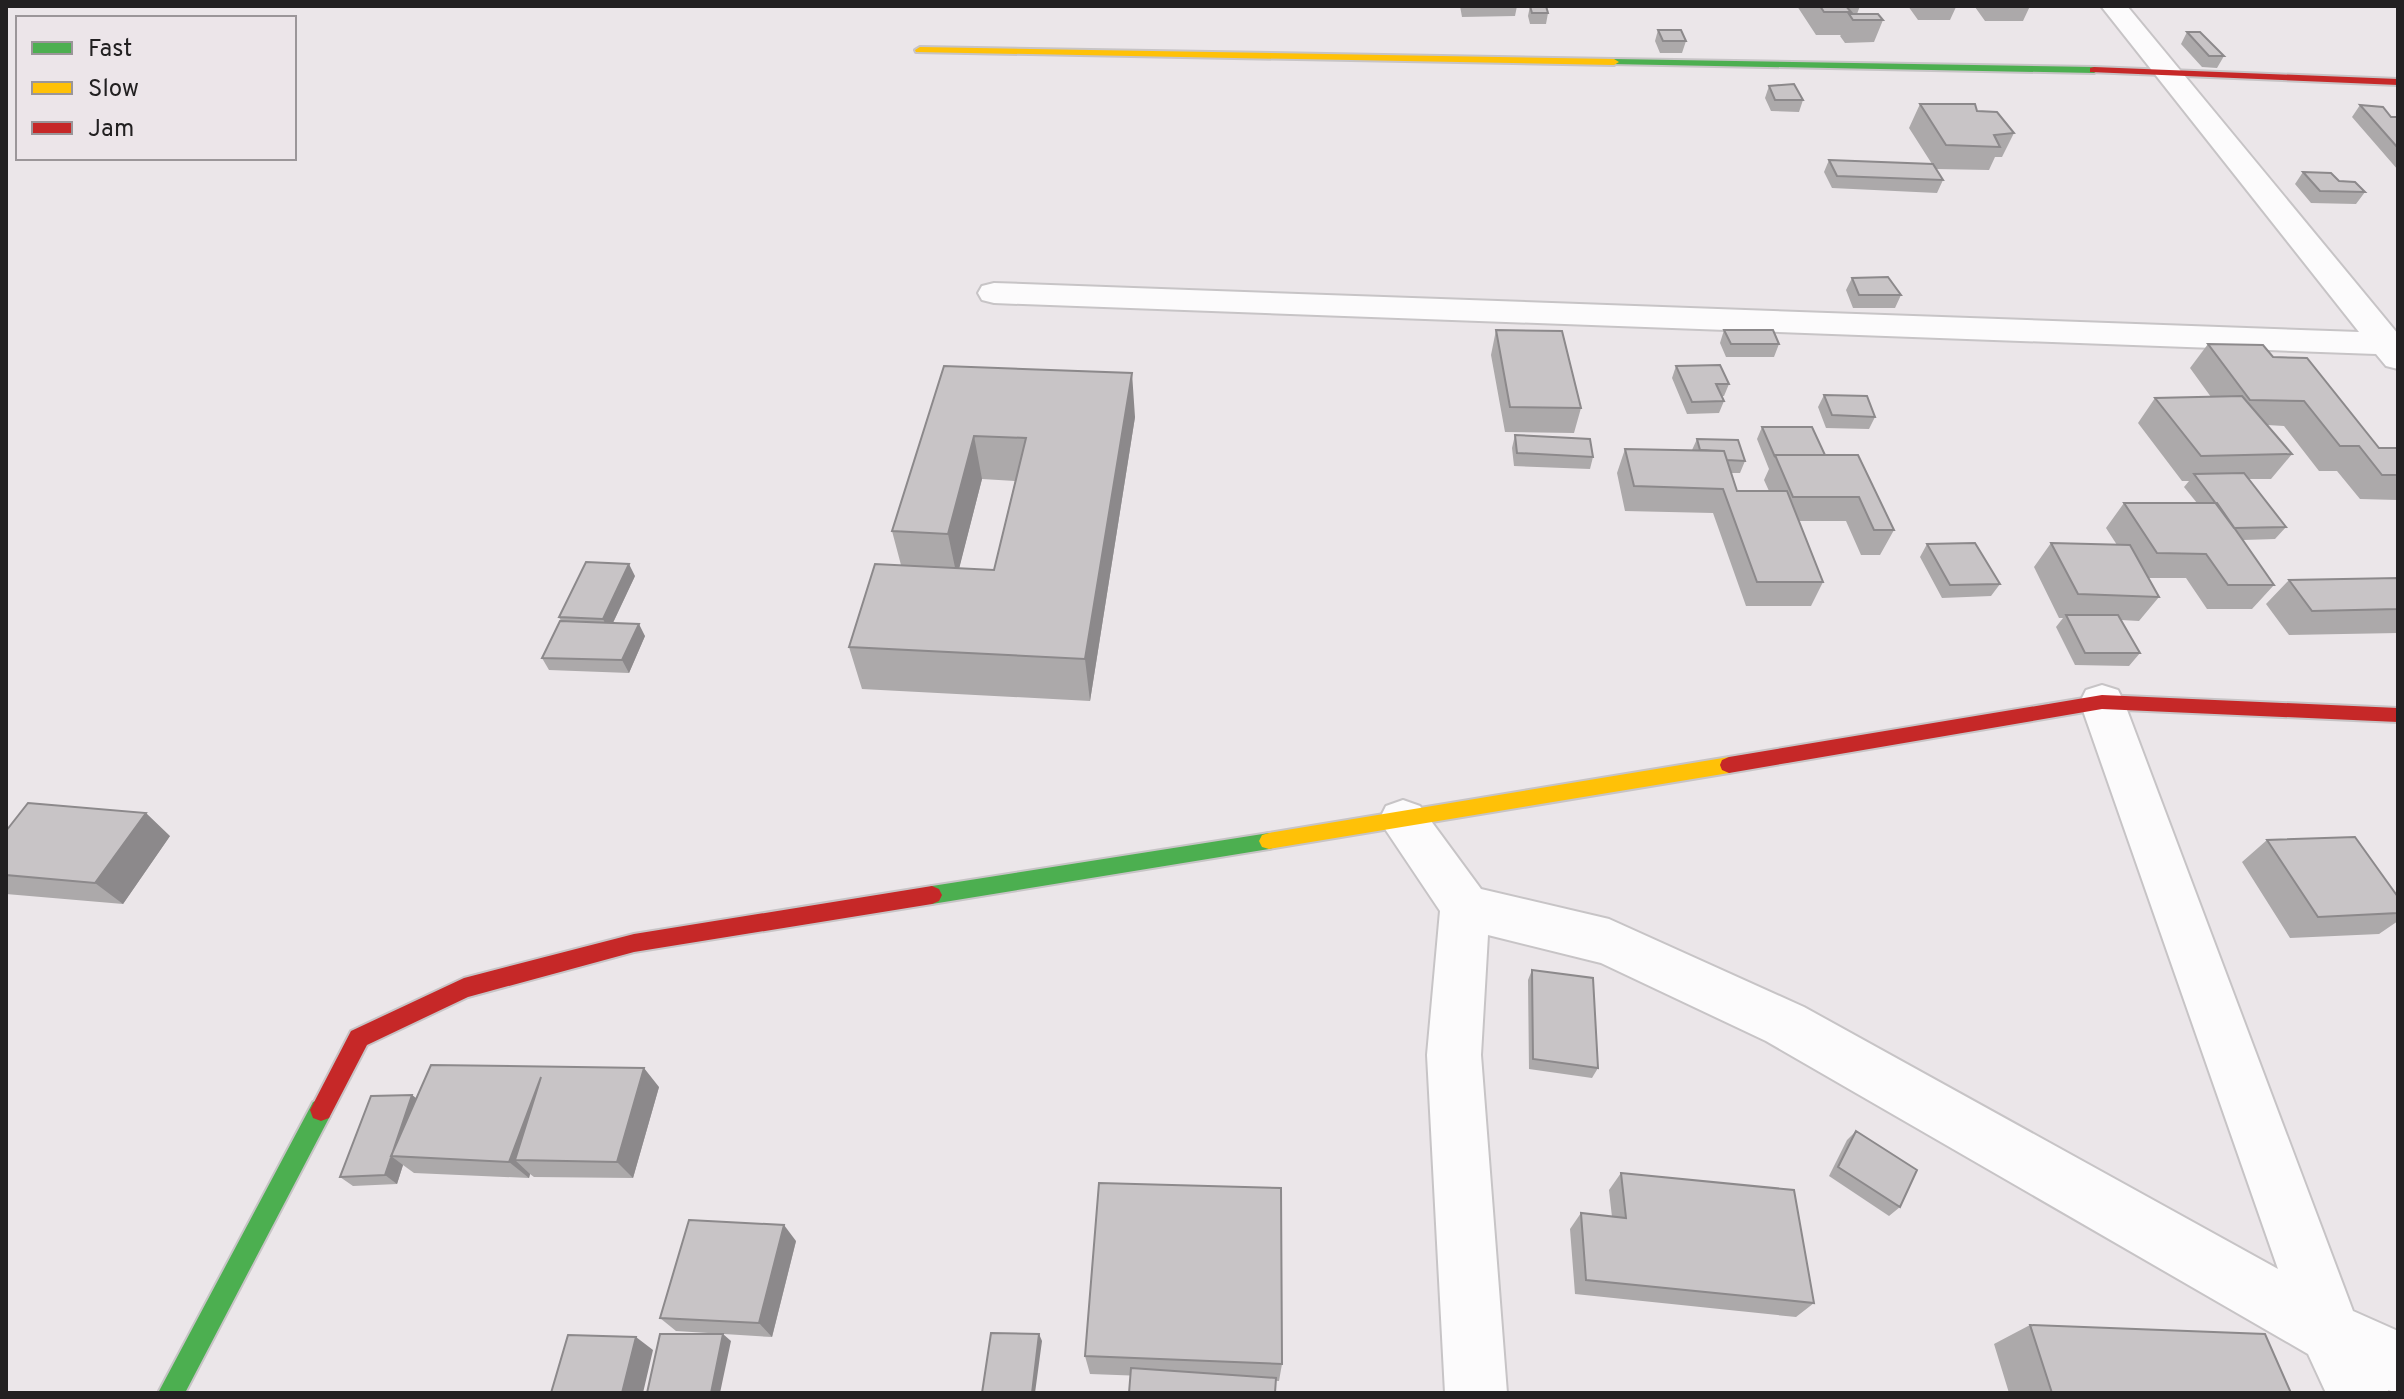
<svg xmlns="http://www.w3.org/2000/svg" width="2404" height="1399" viewBox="0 0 2404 1399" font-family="Overpass,sans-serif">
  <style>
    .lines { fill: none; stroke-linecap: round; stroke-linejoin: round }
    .street-casing { stroke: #c7c4c6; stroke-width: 4 }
    .fast-casing { stroke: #c7c4c6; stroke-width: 4 }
    .slow-casing { stroke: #c7c4c6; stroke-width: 4 }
    .jam-casing { stroke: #c7c4c6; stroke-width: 4 }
    .street { fill: #fcfbfc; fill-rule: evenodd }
    .fast { fill: #4caf50; fill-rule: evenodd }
    .slow { fill: #ffc107; fill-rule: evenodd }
    .jam { fill: #c62828; fill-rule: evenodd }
    .wall { fill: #aca9aa; fill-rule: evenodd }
    .shaded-wall { fill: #8c898b }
    .building { fill: #c8c4c6; stroke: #8c898b; stroke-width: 2 }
  </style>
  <rect width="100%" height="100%" fill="#ebe6e9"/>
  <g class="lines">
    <defs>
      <path id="street" d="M2101 6H2127L2398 334V369L2386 366 2376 354 994 303 982 300 978 293 982 286 994 283 2359 332Z
        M2102 685 2118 690 2124 702 2353 1311 2398 1331V1393L2388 1390 2389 1393H2326L2308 1354 1766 1041 1601 963 1488 935 1481 1055 1507 1393H1445L1427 1055 1440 911 1379 820 1386 806 1403 800 1420 806 1481 889 1609 919 1804 1007 2278 1269 2080 702 2086 690Z"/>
      <path id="fast" d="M1614 59 2094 67 2099 70 2094 73 1610 64V60Z
        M1269 833 1276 835 1279 841 1276 847 1269 849 932 904 925 901 922 895 925 889 932 886Z
        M321 1099 329 1102 332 1110 329 1118 185 1393H158L313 1102Z"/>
      <path id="slow" d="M920 47 1614 59 1619 62 1614 65 916 52 915 50Z
        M1729 757 1736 760 1738 765 1736 770 1729 773 1269 849 1262 847 1259 841 1262 835 1269 833Z"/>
      <path id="jam" d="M2094 67 2398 79V85L2090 72V68Z
        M2102 695 2398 708V722L2102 709 1729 773 1722 770 1720 765 1722 760 1729 757Z
        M932 886 939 889 942 895 939 901 932 904 634 952 468 997 367 1045 329 1118 321 1121 313 1118 310 1110 351 1031 464 978 634 934Z"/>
    </defs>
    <use href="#street" class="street-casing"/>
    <use href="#fast" class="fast-casing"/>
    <use href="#slow" class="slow-casing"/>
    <use href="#jam" class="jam-casing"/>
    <use href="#street" class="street"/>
    <use href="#fast" class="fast"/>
    <use href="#slow" class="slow"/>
    <use href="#jam" class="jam"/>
  </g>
  <path class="wall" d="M1460 6H1517L1515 16 1462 17Z
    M1530 6H1546L1548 13 1546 24H1530L1528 16Z
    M1797 6H1860L1857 14 1883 20 1874 42 1845 43 1840 36 1841 35H1816Z
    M1908 6H2030L2023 21H1985L1975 7H1956L1950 20H1918Z
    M1658 30 1686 41 1682 53H1660L1655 41Z
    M2187 32 2224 56 2217 68 2202 67 2181 44Z
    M1769 86 1803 100 1799 112 1771 111 1765 98Z
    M1920 104 1977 111 2014 133 2002 157H1995L1989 170 1936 169 1943 180 1937 193 1832 188 1824 172 1829 160 1932 164 1909 128Z
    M2360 105 2391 117H2398V170L2352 117Z
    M2303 172 2339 181 2365 192 2356 204 2311 203 2295 184Z
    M1852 278 1901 295 1895 308H1853L1846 290Z
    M1496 330 1581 408 1574 433 1505 432 1491 355Z
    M1724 330 1779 344 1774 357H1726L1720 343Z
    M2208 344 2273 357 2379 448H2398V500L2360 499 2337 471H2319L2284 426 2267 425 2292 454 2271 479H2249L2286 527 2275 539 2243 540 2274 585 2252 609H2207L2186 578H2148L2159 597 2139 621 2121 620 2140 653 2129 666 2075 665 2056 627 2063 618H2059L2034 567 2051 543 2117 545 2106 528 2124 503H2197L2184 487 2189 481H2182L2138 423 2155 398 2211 397 2190 368Z
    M944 366 1135 417 1090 701 862 689 849 647 901 565 892 531ZM982 479 1015 481 994 570 959 568Z
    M1676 366 1729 384 1724 396H1722L1724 401 1719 413 1687 414 1672 378Z
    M1824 395 1875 417 1869 429 1826 428 1818 407Z
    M1762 427 1825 455 1894 530 1880 555H1861L1846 521H1799L1823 582 1811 606H1746L1713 513 1625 511 1617 473 1625 449 1692 450 1697 439 1745 461 1740 473H1731L1737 491H1769L1764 480 1769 469 1757 439Z
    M1515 435 1593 457 1590 469 1514 466 1512 448Z
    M1927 544 2000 584 1991 596 1942 598 1920 557Z
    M635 576 613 623 645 636 629 673 549 670 542 658 561 621 559 617Z
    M2398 578V633L2289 635 2266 604 2289 580Z
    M6 831 170 836 123 904 6 894Z
    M2267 840 2398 897V921L2379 934 2290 938 2242 862Z
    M1532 970 1598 1068 1592 1078 1529 1069 1528 980Z
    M659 1087 633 1178 534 1177 530 1174 529 1178 414 1173 403 1165 397 1184 353 1186 340 1177 412 1095 416 1098Z
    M1856 1131 1900 1207 1889 1216 1829 1176 1847 1140Z
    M1621 1173 1814 1303 1796 1317 1575 1294 1570 1229 1581 1213 1612 1217 1609 1190Z
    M796 1241 772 1337 676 1331 660 1318Z
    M2030 1325 2291 1393H2009L1994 1344Z
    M1085 1356 1282 1364 1279 1381 1090 1374Z"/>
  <path class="shaded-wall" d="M1132 373 1135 417 1090 701 1085 659Z
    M974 436 982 479 957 577 948 534Z
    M629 564 635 576 609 631 603 619Z
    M639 624 645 636 629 673 622 660Z
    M146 813 170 836 123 904 95 883Z
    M644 1068 659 1087 633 1178 617 1162Z
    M541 1077 515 1160 530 1174 529 1178 509 1162Z
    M412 1095 423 1104 391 1156 403 1165 397 1184 385 1175Z
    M784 1225 796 1241 772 1337 759 1323Z
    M723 1334 731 1341 720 1393H711Z
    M1039 1334 1042 1341 1035 1393H1032Z
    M636 1337 653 1350 643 1393H622Z"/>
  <path class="building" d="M1530 6H1546L1548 13H1532Z
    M1820 6H1846L1851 12H1824Z
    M1849 14H1878L1883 20H1853Z
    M1658 30H1681L1686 41H1663Z
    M2187 32H2200L2224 56H2209Z
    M1794 84 1803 100H1775L1769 86Z
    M1920 104H1975L1977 111 1997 112 2014 133 1994 135 2000 147 1946 145Z
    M2360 105 2383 107 2391 117H2398V148Z
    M1829 160 1933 164 1943 180 1837 176Z
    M2303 172 2331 173 2339 181 2355 182 2365 192 2320 191Z
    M1888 277 1901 295H1859L1852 278Z
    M1496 330 1562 331 1581 408 1510 407Z
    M1724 330H1773L1779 344H1731Z
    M2208 344 2263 345 2273 357 2307 358 2379 448H2398V475H2382L2359 446H2340L2304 401 2250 400Z
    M1720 365 1729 384H1716L1724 401 1692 402 1676 366Z
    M944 366 1132 373 1085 659 849 647 875 564 994 570 1026 438 974 436 948 534 892 531Z
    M1824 395 1867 396 1875 417 1832 415Z
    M2242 396 2292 454 2201 456 2155 398Z
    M1762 427H1812L1825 455H1775V457Z
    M1515 435 1590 439 1593 457 1517 453Z
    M1697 439 1738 440 1745 461 1727 460 1724 451 1700 450Z
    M1625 449 1724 451 1737 491H1787L1823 582H1757L1723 489 1634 486Z
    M1775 455H1858L1894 530H1874L1859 497H1793Z
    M2244 473 2286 527 2234 528 2194 474Z
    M2124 503H2217L2274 585H2228L2206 554 2157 553Z
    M1975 543 2000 584 1950 585 1927 544Z
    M2051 543 2130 545 2159 597 2078 594Z
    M586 562 629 564 603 619 559 617Z
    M2398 578V609L2312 611 2289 580Z
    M2066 615H2118L2140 653H2085Z
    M560 621 639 624 622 660 542 658Z
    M28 803 146 813 95 883 6 875V831Z
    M2355 837 2398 897V913L2318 917 2267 840Z
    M1532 970 1593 978 1598 1068 1533 1059Z
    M431 1065 644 1068 617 1162 515 1160 541 1077 509 1162 391 1156Z
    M412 1095 385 1175 340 1177 371 1096Z
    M1856 1131 1917 1170 1900 1207 1838 1167Z
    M1621 1173 1794 1190 1814 1303 1586 1280 1581 1213 1626 1218Z
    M1099 1183 1281 1188 1282 1364 1085 1356Z
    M689 1220 784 1225 759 1323 660 1318Z
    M2030 1325 2265 1334 2291 1393H2052Z
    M991 1333 1039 1334 1032 1393H982Z
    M660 1334H723L711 1393H647Z
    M568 1335 636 1337 622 1393H551Z
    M1131 1368 1276 1378 1275 1393H1129Z"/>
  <rect width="2404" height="1399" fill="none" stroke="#222021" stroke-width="16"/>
  <rect x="16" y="16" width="280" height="144" fill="#ece5e9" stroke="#9b9699" stroke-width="2"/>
  <rect x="32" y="42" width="40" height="12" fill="#4caf50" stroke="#9b9699" stroke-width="2"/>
  <text x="88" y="56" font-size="24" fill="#222021">Fast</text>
  <rect x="32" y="82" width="40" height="12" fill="#ffc107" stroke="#9b9699" stroke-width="2"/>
  <text x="88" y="96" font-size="24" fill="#222021">Slow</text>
  <rect x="32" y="122" width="40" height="12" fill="#c62828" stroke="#9b9699" stroke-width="2"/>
  <text x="88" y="136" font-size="24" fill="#222021">Jam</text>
</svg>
